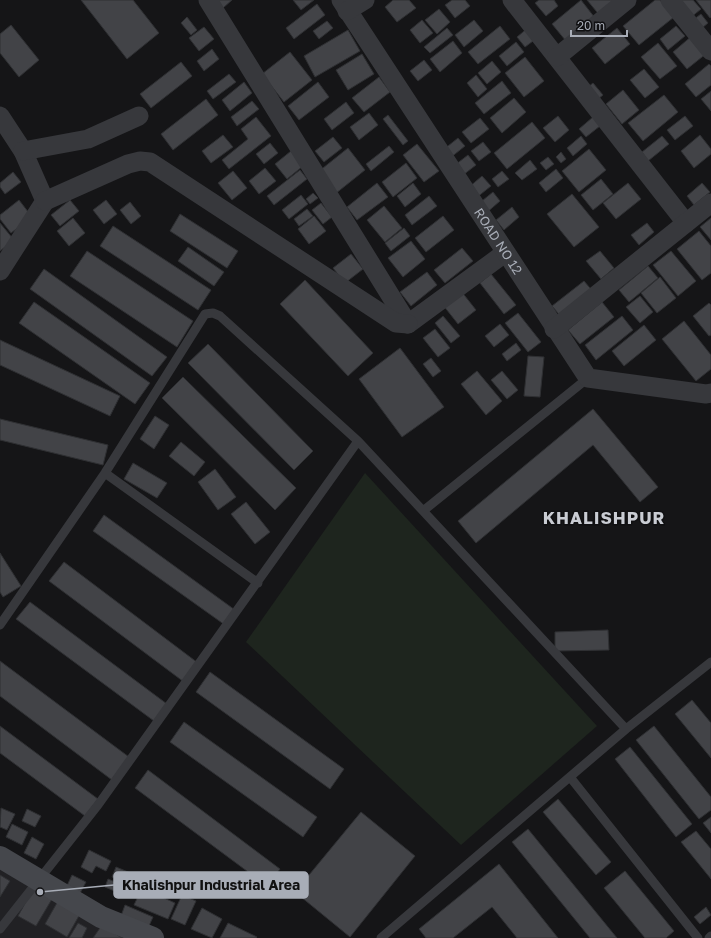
<svg xmlns="http://www.w3.org/2000/svg" width="711" height="938" viewBox="0 0 711 938" font-family="'Golos Text',sans-serif">
  <style>
    .built { fill: #212124 }
    .green { fill: #1e251e }
    .building { fill: #424347; stroke: #2f3033 }
    .lines { fill: none; stroke-linecap: round; stroke-linejoin: round }
    .service { stroke: #37383c; stroke-width: 9 }
    .minor { stroke: #37383c; stroke-width: 19 }
    .secondary { stroke: #45474c; stroke-width: 22 }
    .labels { text-anchor: middle; dominant-baseline: central; stroke-width: 3; stroke-linejoin: round; paint-order: stroke }
    .street-label { font-size: 13px; fill: #a8adb7; stroke: #101012 }
    .district-label { font-size: 17px; font-weight: bold; letter-spacing: 1px; fill: #c9ccd3; stroke: #101012 }
    .leader { fill: none; stroke: #a8adb7; stroke-width: 1.5 }
    .callout-dot { fill: #a8adb7; stroke: #101012; stroke-width: 1.5 }
    .callout { fill: #a8adb7; stroke: #a8adb7; stroke-width: 1.5 }
    .callout-label { font-size: 14px; text-anchor: middle; font-weight: bold; fill: #111 }
  </style>
  <rect width="100%" height="100%" fill="#151517"/>
  <path class="built" d="M0 846 159 938H0Z"/>
  <path class="green" d="M365 473 597 726 461 845 246 642Z"/>
  <path class="building" d="M81 0H133L159 33 127 59Z
    M217 0H232L223 8Z
    M293 0H314L301 10Z
    M393 0H409L416 8 397 22 385 7Z
    M452 0H465L470 6 455 18 445 5Z
    M539 0H554L558 6 546 16 535 3Z
    M581 0 595 18 566 41 552 24Z
    M587 0H623L601 17Z
    M655 0H660L674 17 639 45 623 26Z
    M665 0H693L701 9 684 23Z
    M696 0H711V17L710 18Z
    M317 4 325 15 294 39 286 28Z
    M439 9 450 22 437 34 425 20Z
    M701 14 708 23 696 33 689 23Z
    M187 17 197 30 191 35 181 23Z
    M422 20 433 33 420 43 410 30Z
    M474 20 483 31 464 47 455 35Z
    M327 21 333 28 319 39 313 31Z
    M11 25 39 60 19 77 0 53V34Z
    M500 26 510 39 478 64 468 52Z
    M676 26 685 36 668 50 660 39Z
    M204 27 214 39 199 51 189 38Z
    M529 27 537 38 525 47 517 37Z
    M447 28 453 35 430 53 424 47Z
    M617 28 630 44 605 64 592 48Z
    M348 30 360 51 315 77 304 56Z
    M693 35 707 53 687 69 673 52Z
    M453 41 462 53 440 72 430 59Z
    M516 42 524 52 507 66 499 56Z
    M658 43 677 66 660 79 641 57Z
    M212 49 219 59 204 71 197 61Z
    M290 52 312 80 284 102 262 74Z
    M362 54 374 74 348 90 336 70Z
    M525 57 544 81 524 97 505 73Z
    M424 60 432 70 418 81 410 71Z
    M492 61 501 72 487 84 478 73Z
    M181 62 192 76 151 108 140 94Z
    M709 64 711 66V85L696 97 685 84Z
    M644 69 659 87 645 98 630 80Z
    M229 74 236 82 213 99 207 91Z
    M476 75 487 89 478 97 467 83Z
    M379 77 390 92 364 112 352 98Z
    M502 81 511 93 484 114 475 103Z
    M244 82 252 93 230 111 222 100Z
    M318 82 329 97 299 120 288 106Z
    M593 83 603 95 588 107 578 95Z
    M623 90 639 110 622 124 606 104Z
    M711 91V111L701 99Z
    M664 95 678 112 643 141 628 123Z
    M514 98 526 112 502 133 490 118Z
    M206 99 218 115 173 150 161 134Z
    M252 101 259 109 237 126 231 117Z
    M346 102 354 113 332 130 324 119Z
    M369 113 378 125 359 140 350 127Z
    M388 115 408 141 403 145 383 119Z
    M558 116 569 130 555 142 543 128Z
    M685 116 693 126 675 140 667 130Z
    M256 117 271 136 229 169 222 160 248 139 241 129Z
    M593 117 600 126 586 137 579 129Z
    M480 118 489 129 471 143 462 132Z
    M532 122 545 138 507 169 494 153Z
    M223 135 233 147 211 163 202 151Z
    M700 135 711 149V154L694 168 681 151Z
    M581 136 587 144 573 156 567 148Z
    M662 136 669 144 648 161 642 152Z
    M333 137 342 148 324 162 315 151Z
    M458 138 465 146 450 158 443 150Z
    M483 142 491 152 479 161 471 151Z
    M270 143 278 153 264 164 256 154Z
    M417 144 439 171 424 182 403 155Z
    M389 146 394 152 371 171 366 164Z
    M348 148 365 170 335 194 318 172Z
    M589 149 606 170 579 192 562 171Z
    M291 151 303 166 287 179 275 164Z
    M561 152 566 159 561 163 556 157Z
    M468 155 476 165 463 175 455 165Z
    M548 157 554 164 546 170 540 163Z
    M530 160 537 169 522 180 515 173Z
    M406 163 417 178 393 197 382 182Z
    M265 168 276 181 259 194 249 181Z
    M556 169 563 178 546 192 539 183Z
    M300 170 307 179 274 205 267 196Z
    M233 171 247 188 232 200 218 183Z
    M502 171 509 179 498 187 492 179Z
    M13 172 21 182 5 194 0 187V183Z
    M482 176 491 186 476 198 468 188Z
    M601 179 613 194 593 210 581 195Z
    M377 183 388 197 357 220 347 207Z
    M413 183 421 194 405 207 397 196Z
    M628 183 641 199 616 219 603 203Z
    M702 183 710 192 694 205 687 196Z
    M493 192 500 201 485 214 477 205Z
    M313 193 318 198 310 204 306 199Z
    M572 194 599 227 574 247 547 214Z
    M301 195 308 204 289 219 282 210Z
    M429 196 437 206 412 225 405 215Z
    M19 200 32 217 11 233 0 219V215Z
    M70 200 79 211 60 226 51 215Z
    M106 200 117 214 104 224 93 210Z
    M130 202 141 216 131 224 120 210Z
    M321 203 332 217 323 224 312 210Z
    M384 206 402 228 385 242 367 220Z
    M512 207 519 217 504 230 496 220Z
    M307 209 313 216 299 226 294 219Z
    M180 214 238 251 227 268 170 231Z
    M314 216 326 231 309 244 298 229Z
    M443 216 454 230 426 252 415 238Z
    M73 218 85 233 69 246 57 231Z
    M711 218V240L700 227Z
    M0 223 14 240 0 251Z
    M647 223 654 232 639 245 631 235Z
    M113 226 211 290 198 310 100 246Z
    M404 228 410 236 391 251 385 243Z
    M699 231 711 246V273L702 280 677 249Z
    M411 241 425 259 403 277 388 258Z
    M188 247 224 272 214 286 178 261Z
    M462 248 473 261 445 283 434 270Z
    M87 251 193 321 177 347 70 276Z
    M600 251 614 268 601 279 586 261Z
    M671 251 696 281 678 296 653 265Z
    M351 254 363 269 345 283 333 268Z
    M648 266 658 278 629 302 619 290Z
    M44 269 167 357 152 376 30 289Z
    M427 272 437 285 411 306 400 292Z
    M491 274 516 305 504 314 480 283Z
    M660 277 676 298 657 313 641 293Z
    M305 280 373 353 348 376 280 304Z
    M584 281 595 294 563 319 552 306Z
    M461 291 476 310 458 324 443 305Z
    M640 296 653 312 640 323 626 307Z
    M34 302 150 383 135 404 19 323Z
    M602 302 614 317 580 344 568 330Z
    M709 303 711 305V335L709 336 693 316Z
    M518 313 541 342 528 352 505 323Z
    M443 316 460 336 451 343 435 323Z
    M622 316 633 330 596 360 585 345Z
    M684 321 711 355V369L696 381 662 339Z
    M500 324 509 335 494 347 485 336Z
    M644 325 656 340 624 366 612 351Z
    M435 329 450 348 438 357 423 338Z
    M0 340 120 396 110 416 0 365Z
    M516 343 521 350 507 361 502 354Z
    M208 344 313 451 294 470 188 363Z
    M400 348 444 407 402 437 359 379Z
    M528 356 544 357 540 397 524 396Z
    M431 358 441 371 433 377 423 364Z
    M477 371 502 401 486 415 461 384Z
    M502 371 518 390 507 399 491 380Z
    M183 377 296 488 275 510 162 398Z
    M593 409 658 487 640 502 593 445 476 543 458 521Z
    M155 416 169 425 154 449 140 439Z
    M0 419 108 445 103 465 0 440Z
    M181 442 205 462 194 476 169 456Z
    M133 463 167 483 157 498 124 479Z
    M215 469 236 497 218 510 198 482Z
    M246 502 270 532 255 544 231 514Z
    M104 515 235 610 225 625 93 531Z
    M0 553 21 586 3 597 0 592Z
    M64 562 198 663 184 682 49 581Z
    M30 602 167 704 154 721 16 619Z
    M608 630 609 650 555 651V632Z
    M0 661 129 757 112 780 0 696Z
    M210 672 344 769 330 789 196 692Z
    M692 700 711 723V758L675 714Z
    M184 722 317 817 303 837 170 742Z
    M0 726 98 799 85 816 0 753Z
    M654 726 711 797V810L699 819 636 740Z
    M630 747 692 824 676 837 615 759Z
    M148 770 280 869 267 886 135 788Z
    M558 799 611 862 596 875 543 812Z
    M1 808 15 814 7 830 0 827Z
    M27 809 41 816 35 827 22 821Z
    M361 812 415 856 350 937 295 892Z
    M711 817V833L703 823Z
    M12 824 28 832 22 845 6 837Z
    M528 829 617 938H590L512 842Z
    M696 831 711 849V879L681 842Z
    M32 837 44 844 36 859 24 853Z
    M89 850 111 861 106 871 96 866 92 873 81 867Z
    M499 864 558 938H517L492 907 453 938H426L419 929Z
    M116 867 133 874 129 883 112 877Z
    M625 871 674 931 666 938H645L604 888Z
    M0 875 10 881 0 897Z
    M72 875 86 882 78 897 65 890Z
    M108 879 127 887 124 895 105 887Z
    M142 888 175 903 168 919 134 905Z
    M33 889 52 899 36 926 18 916Z
    M182 895 196 901 185 925 171 919Z
    M58 901 80 914 67 937 45 924Z
    M125 905 153 917 148 928 121 916Z
    M706 907 711 915 700 924 694 917Z
    M202 908 222 919 212 938 191 929Z
    M78 923 87 928 82 938H69Z
    M228 923 257 937 256 938H220Z
    M102 925 122 938H93Z"/>
  <g class="lines">
    <path class="service" d="M358 441 626 729 711 662
      M105 473 258 583
      M423 511 588 378
      M0 625 105 473 205 314 213 313 220 316 358 441 98 805 0 929
      M570 777 698 938
      M381 938 626 729
      M709 938 711 936"/>
    <g class="minor">
      <path d="M208 0 408 324 505 253"/>
      <path id="s1" d="M341 0 588 378 706 394 711 393"/>
      <path d="M512 0 686 223"/>
      <path d="M670 0 711 51"/>
      <path d="M347 11 365 0"/>
      <path d="M557 57 627 0"/>
      <path d="M0 116 23 151 45 201 0 271"/>
      <path d="M23 151 88 139 139 116"/>
      <path d="M45 201 128 164 140 161 150 162 396 323 408 324"/>
      <path d="M554 329 711 203"/>
    </g>
    <path class="secondary" d="M0 857 101 917 153 938"/>
  </g>
  <g class="labels">
    <g class="street-label">
      <text stroke="none"><textPath href="#s1" startOffset="288">ROAD NO 12</textPath></text>
    </g>
    <g class="district-label">
      <text x="604" y="517">KHALISHPUR</text>
    </g>
  </g>
  <path class="leader" d="M40 892L114 885"/>
  <circle class="callout-dot" cx="40" cy="892" r="4"/>
  <rect class="callout" x="114" y="872" width="194" height="26" rx="4"/>
  <g class="callout-label">
    <text x="211" y="890">Khalishpur Industrial Area</text>
  </g>
  <path d="M571 30v6h56v-6" fill="none" stroke="#a8adb7" stroke-width="2"/>
  <text x="577" y="30" font-size="12" fill="#a8adb7" stroke="#101012" stroke-width="3" paint-order="stroke">20 m</text>
</svg>
